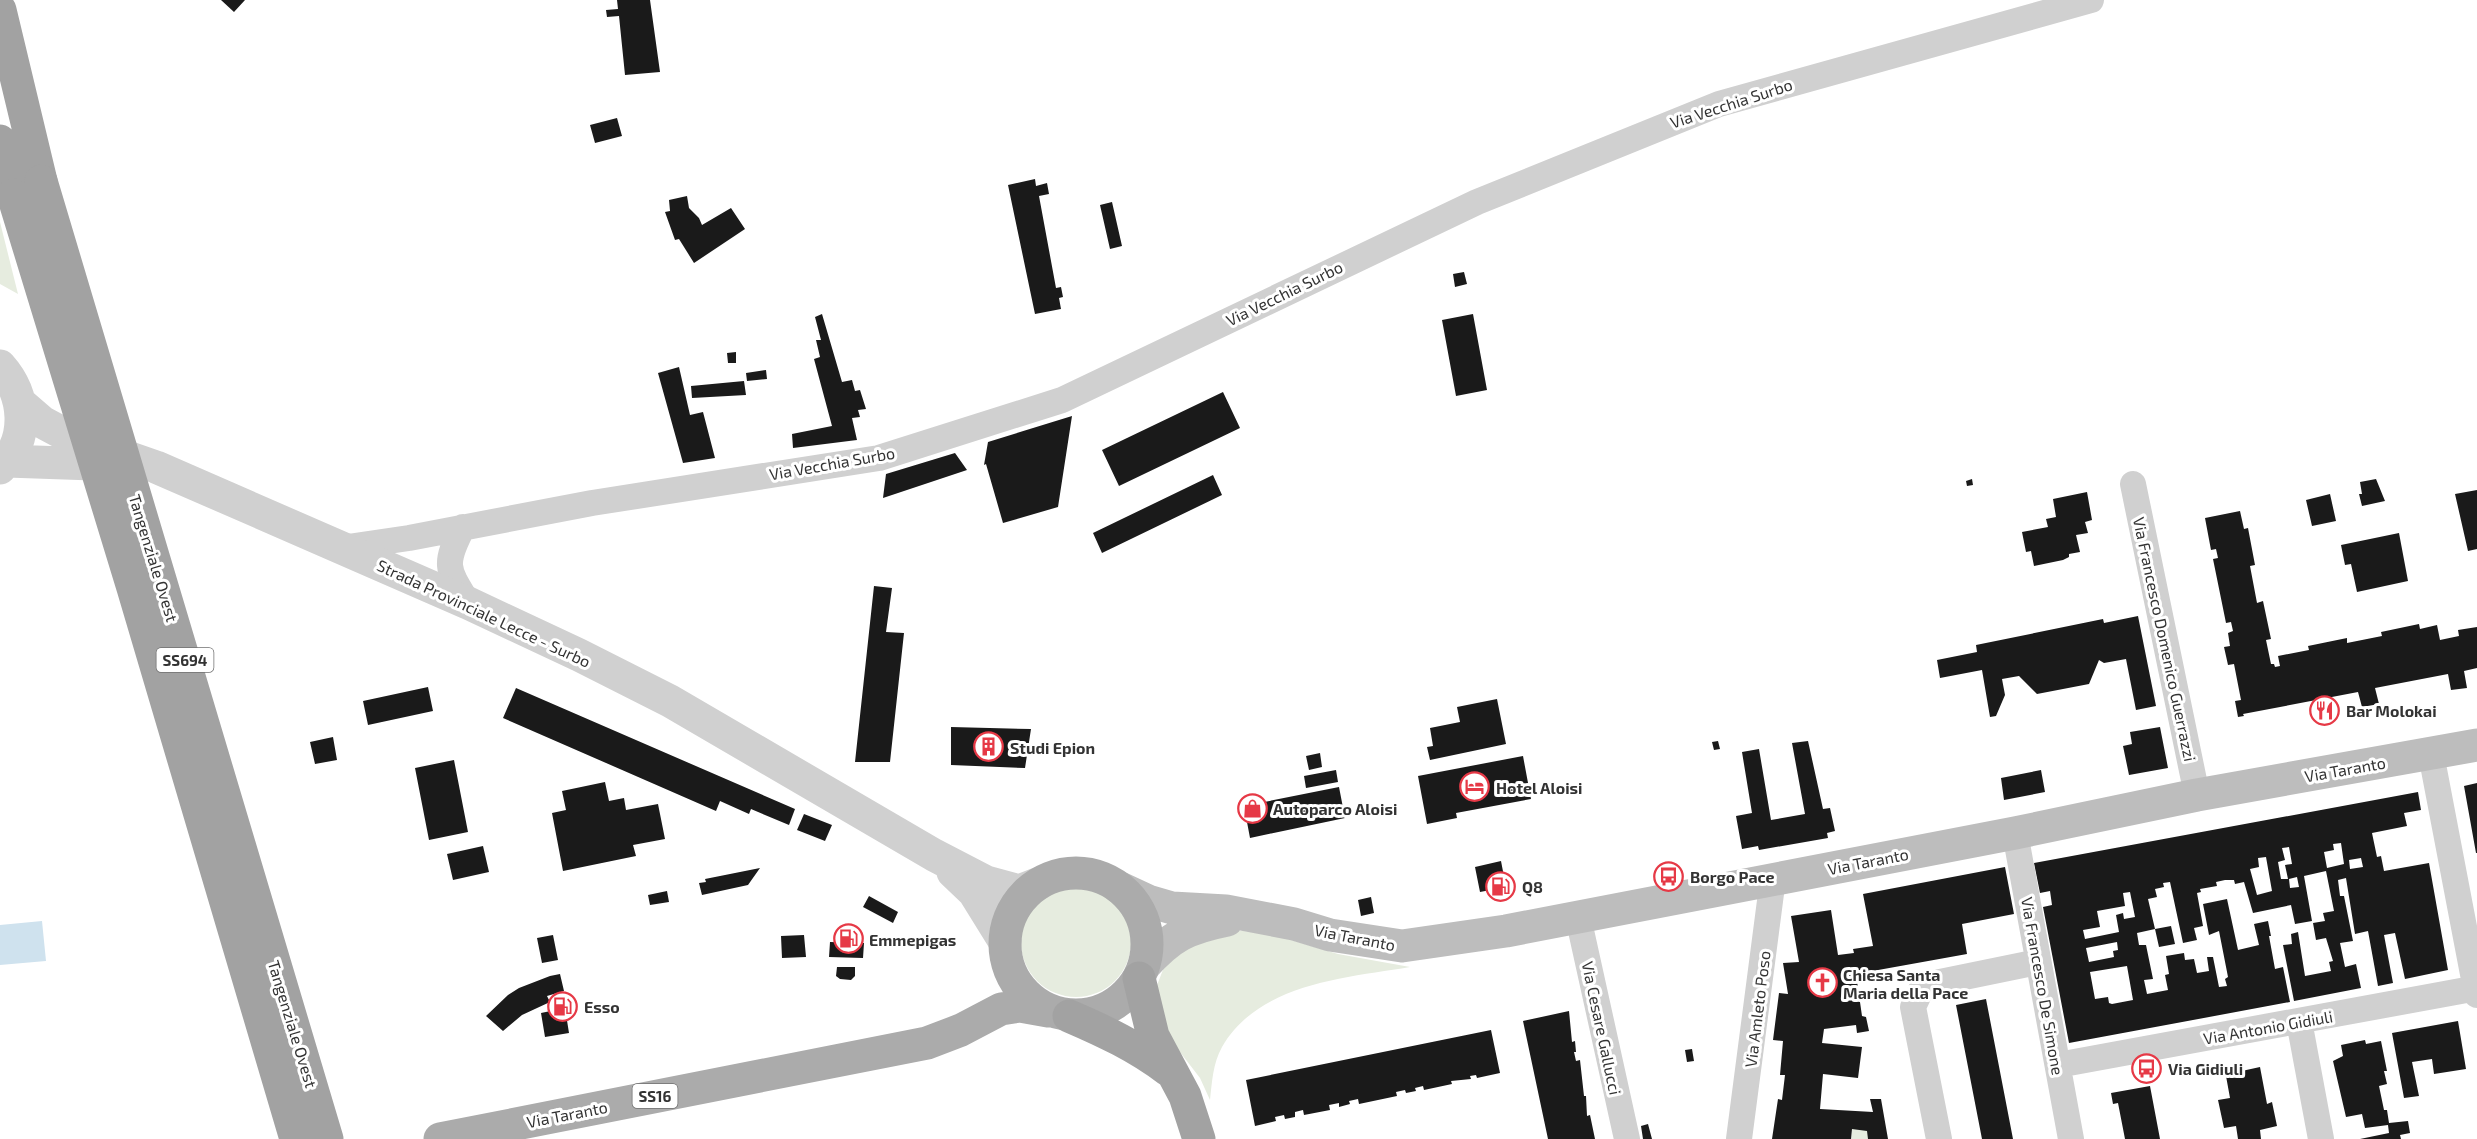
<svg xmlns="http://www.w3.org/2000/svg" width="2477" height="1139" viewBox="0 0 2477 1139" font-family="'Exo 2',sans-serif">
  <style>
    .green { fill: #e6ecdf }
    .water { fill: #cfe2ee }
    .building { fill: #1a1a1a; fill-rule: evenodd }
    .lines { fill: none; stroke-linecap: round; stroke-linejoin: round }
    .minor { stroke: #d0d0d0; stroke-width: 26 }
    .tertiary { stroke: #d0d0d0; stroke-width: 33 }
    .secondary { stroke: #bdbdbd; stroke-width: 33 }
    .primary { stroke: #ababab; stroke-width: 33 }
    .trunk { stroke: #a2a2a2; stroke-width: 33 }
    .trunk-bridge { stroke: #a2a2a2; stroke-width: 33 }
    .labels { text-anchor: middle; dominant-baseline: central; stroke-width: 6; stroke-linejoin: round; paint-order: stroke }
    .shield { fill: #fff; stroke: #707070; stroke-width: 1.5 }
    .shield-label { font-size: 15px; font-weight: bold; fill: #333 }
    .street-label { font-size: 16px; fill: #333; stroke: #fff }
    .poi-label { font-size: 16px; font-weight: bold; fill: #333; stroke: #fff; text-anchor: start }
  </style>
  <rect width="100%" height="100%" fill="#fff"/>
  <path class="green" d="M0 222 18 294 0 284Z
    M1021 942a55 55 0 1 1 110 0a55 55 0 1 1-110 0Z
    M1225 929 1271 934 1338 954 1410 967C1345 978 1259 983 1222 1047 1213 1063 1212 1082 1210 1100L1200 1078 1173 1043 1154 993 1166 962 1175 949Z
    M1853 1111 1888 1139H1851Z"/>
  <path class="water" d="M42 921 46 961 0 965V925Z"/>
  <path class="building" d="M221 0H245L234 12Z
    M617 0H650L660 72 625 75 619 16 607 17 606 10 618 9Z
    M617 118 622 136 595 143 590 125Z
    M1035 179 1036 186 1047 183 1049 194 1039 196 1056 288 1061 287 1063 297 1059 298 1061 309 1035 314 1008 185Z
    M687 196 689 208 699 218 702 225 731 208 745 229 694 263 679 239 675 240 665 212 670 211 669 200Z
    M1112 202 1122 246 1110 249 1100 205Z
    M1464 272 1467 284 1455 287 1453 274Z
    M822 314 842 382 852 380 855 391 860 390 866 409 858 410 860 417 852 418 857 440 793 448 792 434 832 426 814 359 820 357 816 340H821L815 317Z
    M1473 314 1487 390 1456 396 1442 320Z
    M736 352V363H728L727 353Z
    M679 367 690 415 703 412 715 458 683 463 658 373Z
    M766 370 767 379 747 381 746 373Z
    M744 381 746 395 692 398 691 386Z
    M1223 392 1240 428 1119 486 1102 450Z
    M1072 416 1058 507 1003 523 986 464 984 465 988 442Z
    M955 453 967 470 883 498 886 474Z
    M1213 475 1222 495 1102 553 1093 533Z
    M1972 479 1973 485 1967 486 1966 481Z
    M2376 479 2385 501 2362 506 2359 494H2362L2360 482Z
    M2477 490V549L2468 551 2455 494Z
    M2087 492 2092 520 2085 522 2088 533 2076 535 2080 552 2069 554V557L2063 560 2034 566 2031 551 2026 552 2022 532 2048 527 2046 519 2056 517 2053 499Z
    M2330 494 2336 521 2312 526 2306 500Z
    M2240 511 2244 529 2248 528 2255 565 2250 566 2257 603 2263 601 2271 639 2266 640 2271 664H2274L2275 667 2280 666 2278 656 2309 650 2308 646 2347 638V643L2382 636 2381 632 2419 624 2420 629 2437 625 2440 640 2459 636 2458 630 2477 627V668L2464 671 2467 688 2451 690 2448 674 2375 688 2379 704 2362 707 2358 692 2243 714 2244 716 2238 717 2235 701 2241 700 2234 664 2228 665 2224 647 2230 646 2228 633 2233 631 2231 622 2226 623 2213 559 2218 558 2216 549 2211 550 2205 518Z
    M2399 533 2408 581 2357 592 2351 564 2345 565 2341 545Z
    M874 586 892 588 886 632 904 633 890 762H855Z
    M2138 616 2156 706 2136 710 2126 659 2104 663 2099 660 2089 684 2037 694 2019 676 2002 679 2005 695 1996 716 1990 717 1982 670 1940 678 1937 660 1977 652 1976 645 2103 619 2104 623Z
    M428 687 433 711 368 725 363 701Z
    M516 688 795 809 789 825 751 809 749 814 720 801 716 811 503 718Z
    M1497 699 1506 744 1430 760 1427 747 1433 746 1430 728 1460 722 1457 707Z
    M951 727 1031 729 1025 768 951 765Z
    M2160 727 2168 768 2129 775 2123 746 2132 744 2130 732Z
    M333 737 337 760 315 764 310 742Z
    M1718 741 1720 749 1714 750 1712 742Z
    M1808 741 1823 809 1830 808 1835 831 1827 833 1828 838 1759 850 1758 846 1742 849 1736 816 1752 813 1742 752 1759 749 1771 820 1805 814 1792 743Z
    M1320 753 1322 767 1309 770 1306 756Z
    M1523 756 1531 799 1456 813 1457 818 1427 824 1418 776Z
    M454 760 468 832 429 840 415 768Z
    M1336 770 1338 782 1306 788 1304 776Z
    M2041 770 2045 792 2004 800 2001 778Z
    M605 782 609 801 624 798 626 810 658 804 665 839 633 845 636 856 563 871 552 813 566 810 562 791Z
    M2477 783V853H2476L2464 786Z
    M1339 787 1345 818 1250 838 1244 806Z
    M2418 792 2421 810 2404 813 2407 826 2372 833 2377 857 2381 856 2384 871 2429 863 2448 970 2405 979 2395 933 2384 935 2393 983 2378 986 2368 931 2355 934 2346 878 2338 880 2340 896H2344L2353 941 2340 943 2345 967 2356 964 2361 988 2294 1001 2283 945 2292 944 2291 934 2298 932 2305 976 2331 971 2329 962 2333 961 2326 938 2316 940 2313 923 2325 921 2323 913 2334 911 2326 871 2304 876 2312 921 2295 924 2291 905 2253 913 2244 882 2235 884 2234 880H2225L2216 882 2217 886 2200 889 2201 892 2197 893 2203 926 2194 928 2197 940 2183 943 2170 882 2163 883 2164 887 2155 889 2157 897 2148 899 2155 929 2137 933 2139 945H2146L2153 979 2144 980 2147 994 2168 990 2165 975 2169 974 2166 956 2184 953 2185 960 2194 959 2197 973 2209 971 2207 957H2213L2219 987 2227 986 2225 979 2228 977 2219 931 2209 935 2203 904 2227 899 2238 950 2259 945 2254 924 2268 921 2271 936H2269L2275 969 2283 967 2290 1002 2069 1043 2043 907 2052 905 2050 891 2040 893 2034 863ZM2341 843 2344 864 2327 868 2324 852 2334 850 2333 844ZM2289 847 2292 864 2285 865 2288 879H2281L2278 862 2285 860 2282 848ZM2266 857 2272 891 2257 895 2250 869 2259 867 2258 858ZM2361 858 2363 867 2350 869 2349 860ZM2297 877 2299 887 2290 888 2289 879ZM2130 892 2135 917 2124 919 2123 913 2116 915 2119 932 2085 939 2083 930 2100 927 2097 911 2125 906 2123 893ZM2117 942 2118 950 2113 951 2114 957 2089 962 2086 948ZM2127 966 2133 1000 2112 1004 2109 1003 2108 997 2095 999 2090 972Z
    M804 814 832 825 825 841 797 830Z
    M483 846 489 872 453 880 447 854Z
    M1501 861 1506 887 1480 892 1475 867Z
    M2005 867 2014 914 1962 924 1967 954 1856 974 1862 1016 1866 1017 1869 1031 1857 1033 1856 1025 1824 1029 1822 1043 1862 1047 1858 1078 1823 1074 1820 1109 1873 1112 1870 1099H1881L1888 1139H1868L1867 1131 1852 1129 1851 1139H1772L1778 1099 1782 1100 1785 1075H1780L1783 1041 1773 1040 1779 993 1788 994 1783 963 1799 962 1791 916 1831 910 1838 955 1854 953 1853 949 1873 946 1863 894Z
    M760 868 748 885 702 895 699 883 706 882 705 879Z
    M667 891 669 902 650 905 648 895Z
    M869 896 898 912 893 923 863 907Z
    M1371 897 1374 913 1361 916 1358 900Z
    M2171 926 2175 944 2159 947 2155 929Z
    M553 935 558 960 542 963 537 938Z
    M804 935 806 957 782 958 781 936Z
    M830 942 864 943 863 958 829 957Z
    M837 967H855V976L851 980 840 979 836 976Z
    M560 974 564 991 547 996 550 1002 522 1015 503 1031 486 1016 508 995 519 988 550 976Z
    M1986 999 2013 1139H1982L1956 1005Z
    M565 1008 569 1033 545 1037 541 1013Z
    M1569 1011 1572 1042 1575 1041 1576 1052H1574L1576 1061 1580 1060 1584 1096H1586L1587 1116 1590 1115 1595 1139H1548L1523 1021Z
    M2458 1021 2466 1069 2434 1074 2432 1059 2412 1062 2419 1096 2404 1098 2392 1033Z
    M1491 1030 1500 1073 1477 1078 1476 1075 1470 1076 1471 1079 1451 1081 1452 1084 1424 1090 1423 1086 1415 1088 1416 1091 1406 1093 1405 1090 1396 1092 1397 1096 1359 1104 1358 1099 1349 1101 1350 1104 1339 1107V1103L1329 1105 1330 1110 1304 1115 1303 1110 1295 1112V1117L1285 1119 1284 1115 1275 1117 1276 1121 1255 1126 1246 1080Z
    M2365 1040 2366 1044 2381 1041 2387 1071H2384L2387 1084 2379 1086 2384 1110H2387L2389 1123 2408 1121 2410 1133 2400 1135 2401 1139H2360L2389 1133 2388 1125 2365 1128 2362 1114 2346 1117 2333 1061 2343 1056 2341 1045Z
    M1692 1049 1694 1061 1687 1062 1685 1050Z
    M2260 1067 2267 1104 2272 1102 2277 1126 2260 1130 2261 1139H2238L2236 1126 2224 1128 2218 1100 2230 1098 2226 1076 2228 1074Z
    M2150 1086 2160 1139H2125L2118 1103 2113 1104 2111 1093Z
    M1648 1124 1652 1139H1643L1641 1126Z"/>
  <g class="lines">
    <path class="minor" d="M2133 484 2197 795
      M463 527C443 565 447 569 468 603
      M341 548 409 538 592 503 879 458 1062 400 1477 202 1719 104 2091 0
      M2431 754 2477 995
      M2015 833 2071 1139
      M1578 917 1627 1139
      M2299 1021 2321 1139
      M2058 1065 2477 988
      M1739 1139 1773 878
      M1939 1139 1913 1007 1921 990 1940 982 2038 962"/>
    <path class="tertiary" d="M0 366C26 395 30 440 0 468
      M20 403 42 422 70 437 156 467 468 603 579 655 670 701 934 855 986 882 1019 891 1040 883
      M7 461 122 465
      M953 872 974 892 1005 942"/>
    <path class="secondary" d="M1120 888 1148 901 1172 908 1226 911 1294 924 1330 935 1402 946 1506 931 2015 833 2197 795 2477 745
      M1144 966C1171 936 1187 928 1227 920"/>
    <path class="primary" d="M1005 944a71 71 0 1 1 142 0a71 71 0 1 1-142 0Z
      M440 1139 927 1043 961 1030 1001 1009 1020 1006 1048 1011"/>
    <path class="trunk" d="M0 10 41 181
      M0 141 13 195
      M1139 978 1153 1036 1185 1096 1199 1139
      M1069 1016C1104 1031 1138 1047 1168 1070"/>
    <path class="trunk-bridge" d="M41 181 327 1139
      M13 195 133 588 296 1139"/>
  </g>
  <defs>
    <symbol id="restaurant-ring" viewBox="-11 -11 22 22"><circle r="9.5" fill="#fff" stroke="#e63946" stroke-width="1.5"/><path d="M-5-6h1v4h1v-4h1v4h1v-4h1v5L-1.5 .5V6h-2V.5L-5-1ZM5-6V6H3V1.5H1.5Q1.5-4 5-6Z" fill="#e63946"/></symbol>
    <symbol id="building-ring" viewBox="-11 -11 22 22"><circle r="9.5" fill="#fff" stroke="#e63946" stroke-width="1.5"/><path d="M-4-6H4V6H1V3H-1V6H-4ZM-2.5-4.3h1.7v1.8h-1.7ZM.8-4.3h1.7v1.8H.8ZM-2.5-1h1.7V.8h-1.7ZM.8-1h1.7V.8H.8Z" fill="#e63946"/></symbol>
    <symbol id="hotel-ring" viewBox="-11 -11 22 22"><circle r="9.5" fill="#fff" stroke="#e63946" stroke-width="1.5"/><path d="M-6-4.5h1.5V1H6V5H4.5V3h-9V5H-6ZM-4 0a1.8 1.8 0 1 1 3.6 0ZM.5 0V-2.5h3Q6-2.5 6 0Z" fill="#e63946"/></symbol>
    <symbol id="shop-ring" viewBox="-11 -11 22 22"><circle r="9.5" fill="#fff" stroke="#e63946" stroke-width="1.5"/><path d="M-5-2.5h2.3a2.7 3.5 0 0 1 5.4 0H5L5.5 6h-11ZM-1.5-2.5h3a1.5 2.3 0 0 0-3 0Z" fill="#e63946"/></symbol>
    <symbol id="bus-ring" viewBox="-11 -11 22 22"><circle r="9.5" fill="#fff" stroke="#e63946" stroke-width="1.5"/><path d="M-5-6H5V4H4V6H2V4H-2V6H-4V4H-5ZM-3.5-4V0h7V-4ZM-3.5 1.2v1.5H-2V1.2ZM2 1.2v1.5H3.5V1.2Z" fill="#e63946"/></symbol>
    <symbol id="fuel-ring" viewBox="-11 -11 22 22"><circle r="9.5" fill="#fff" stroke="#e63946" stroke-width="1.5"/><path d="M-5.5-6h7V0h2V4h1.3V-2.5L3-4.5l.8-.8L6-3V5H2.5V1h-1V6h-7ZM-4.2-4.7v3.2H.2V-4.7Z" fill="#e63946"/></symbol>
    <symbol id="church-ring" viewBox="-11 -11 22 22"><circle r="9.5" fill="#fff" stroke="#e63946" stroke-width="1.5"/><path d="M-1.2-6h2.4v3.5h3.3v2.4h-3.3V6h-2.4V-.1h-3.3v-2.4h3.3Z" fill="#e63946"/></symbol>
  </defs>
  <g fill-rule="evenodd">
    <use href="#restaurant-ring" x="2308" y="694" width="33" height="33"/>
    <use href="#building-ring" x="972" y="730" width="33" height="33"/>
    <use href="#hotel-ring" x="1458" y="770" width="33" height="33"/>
    <use href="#shop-ring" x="1236" y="792" width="33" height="33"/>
    <use href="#bus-ring" x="1652" y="860" width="33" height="33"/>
    <use href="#fuel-ring" x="1484" y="870" width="33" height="33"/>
    <use href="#fuel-ring" x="832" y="922" width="33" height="33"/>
    <use href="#church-ring" x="1806" y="966" width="33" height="33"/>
    <use href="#fuel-ring" x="546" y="990" width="33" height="33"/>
    <use href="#bus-ring" x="2130" y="1052" width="33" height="33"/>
  </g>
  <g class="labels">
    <g class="shield">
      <rect x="156.5" y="648" width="57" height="24" rx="4.5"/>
      <rect x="632.5" y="1084" width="45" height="24" rx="4.5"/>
    </g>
    <g class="shield-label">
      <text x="185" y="660">SS694</text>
      <text x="655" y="1096">SS16</text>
    </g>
    <g class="street-label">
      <text transform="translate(1731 103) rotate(-18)">Via Vecchia Surbo</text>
      <text transform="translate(1284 293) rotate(-26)">Via Vecchia Surbo</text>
      <text transform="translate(832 463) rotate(-10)">Via Vecchia Surbo</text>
      <text transform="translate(154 558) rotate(73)">Tangenziale Ovest</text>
      <text transform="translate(484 613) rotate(25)">Strada Provinciale Lecce - Surbo</text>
      <text transform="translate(2165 639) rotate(78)">Via Francesco Domenico Guerrazzi</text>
      <text transform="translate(2345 769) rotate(-10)">Via Taranto</text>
      <text transform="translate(1868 861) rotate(-11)">Via Taranto</text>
      <text transform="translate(1355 937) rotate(11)">Via Taranto</text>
      <text transform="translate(2043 986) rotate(80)">Via Francesco De Simone</text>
      <text transform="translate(1757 1009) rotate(-83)">Via Amleto Poso</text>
      <text transform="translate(293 1024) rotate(73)">Tangenziale Ovest</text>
      <text transform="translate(2268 1027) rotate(-10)">Via Antonio Gidiuli</text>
      <text transform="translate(1602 1028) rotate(78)">Via Cesare Gallucci</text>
      <text transform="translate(567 1114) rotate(-11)">Via Taranto</text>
    </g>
    <g class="poi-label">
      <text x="2346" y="710">Bar Molokai</text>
      <text x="1010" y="747">Studi Epion</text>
      <text x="1496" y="787">Hotel Aloisi</text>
      <text x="1273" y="808">Autoparco Aloisi</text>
      <text x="1690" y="876">Borgo Pace</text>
      <text x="1522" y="886">Q8</text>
      <text x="869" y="939">Emmepigas</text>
      <text x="1843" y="974">Chiesa Santa<tspan x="1843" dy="18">Maria della Pace</tspan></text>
      <text x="584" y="1006">Esso</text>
      <text x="2168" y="1068">Via Gidiuli</text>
    </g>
  </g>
</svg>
